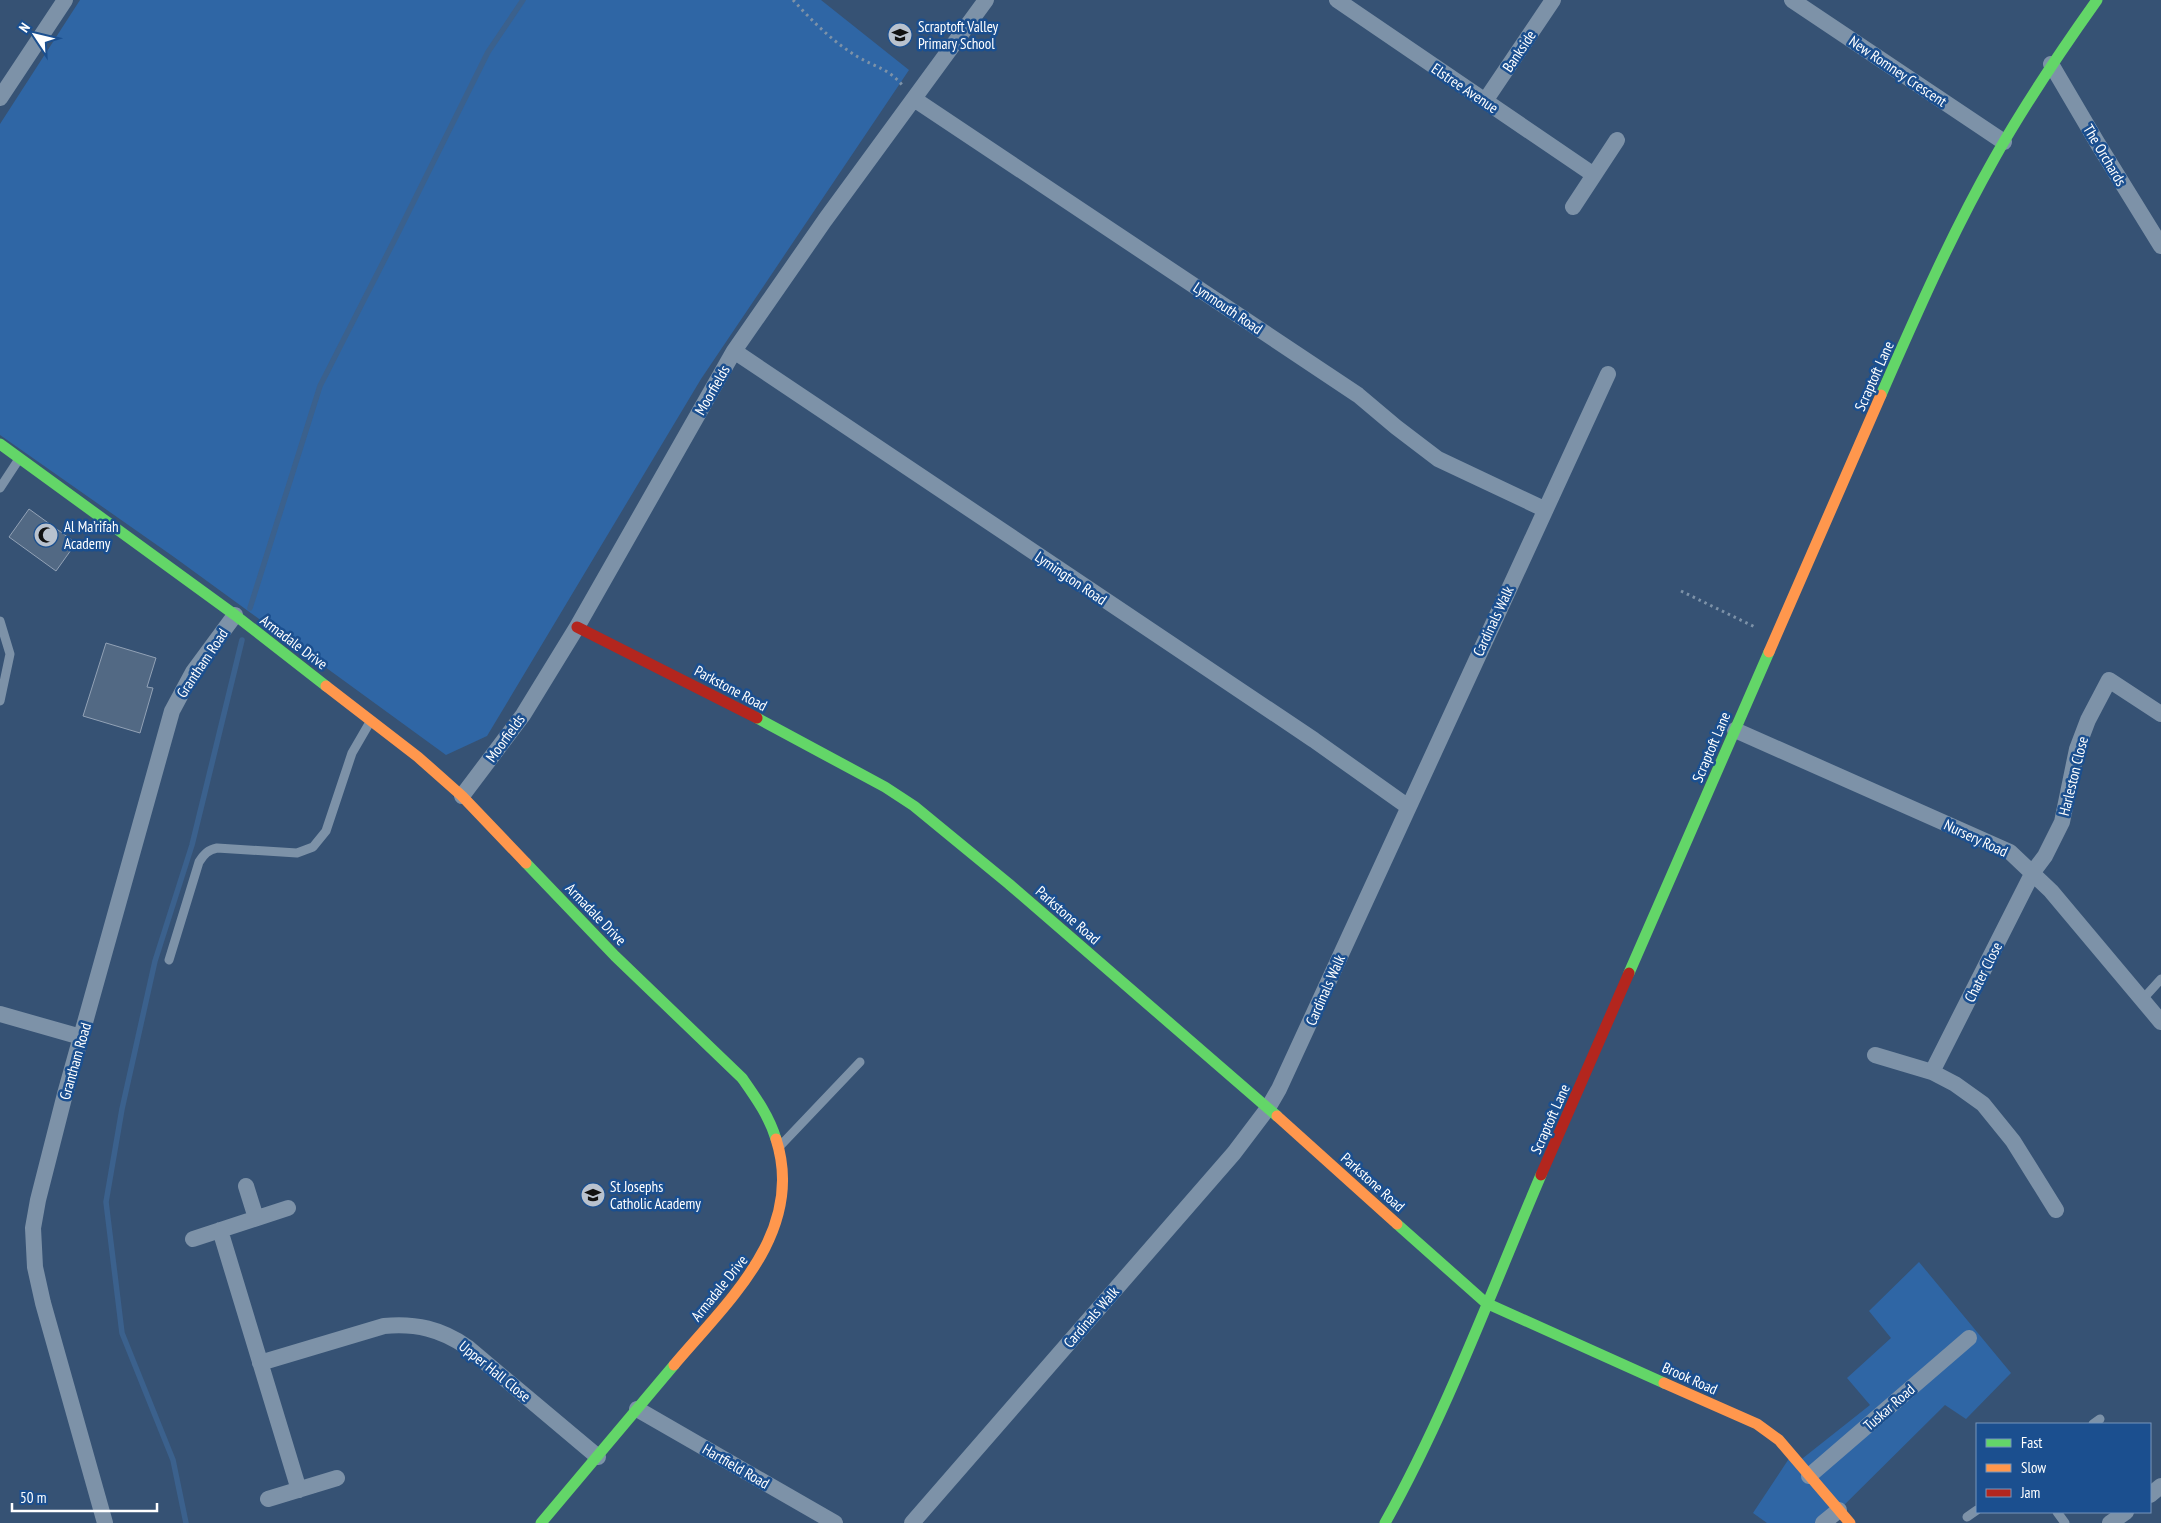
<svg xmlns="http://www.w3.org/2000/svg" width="2161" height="1523" viewBox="0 0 2161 1523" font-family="'PT Sans Narrow',sans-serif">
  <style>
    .green { fill: #2f66a5 }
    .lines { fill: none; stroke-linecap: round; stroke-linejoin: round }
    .stream { stroke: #3b618d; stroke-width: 5.5 }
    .building { fill: #526984; stroke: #92a2b6 }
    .path { stroke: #7d92a8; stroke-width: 3; stroke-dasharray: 2.5 4; stroke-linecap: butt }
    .lane { stroke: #7d92a8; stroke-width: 9 }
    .street { stroke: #7d92a8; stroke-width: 16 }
    .fast { stroke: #63d668; stroke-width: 11 }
    .slow { stroke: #ff974d; stroke-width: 11 }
    .jam { stroke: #b3261e; stroke-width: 11 }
    .labels { text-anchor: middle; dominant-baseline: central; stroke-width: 5; stroke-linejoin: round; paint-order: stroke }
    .poi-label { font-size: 15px; fill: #fff; stroke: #1b4f8f; text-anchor: start }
    .street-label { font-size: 15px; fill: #fff; stroke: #1b4f8f }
  </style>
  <rect width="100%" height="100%" fill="#365274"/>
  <path class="green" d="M80 0H821L909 70 701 379 487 736 446 755 174 557 0 435V124Z
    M1919 1262 2011 1373 1966 1419 1945 1405 1826 1523H1767L1753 1513 1790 1457 1798 1462 1870 1405 1847 1378 1891 1338 1869 1311Z"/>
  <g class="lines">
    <path class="stream" d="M250 608 320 386 396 237 488 52 523 0
      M186 1523 173 1460 122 1333 106 1202 122 1109 155 961 192 845 242 640"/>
  </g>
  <path class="building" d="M29 509 76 543 56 571 9 537Z
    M106 643 156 658 147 687 153 688 140 733 83 716Z"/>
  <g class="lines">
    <path class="path" d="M793 0C812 21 833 42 858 57 877 68 888 68 903 86
      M1681 591 1757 628"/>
    <path class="lane" d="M0 488 19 459
      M0 621 10 654 0 701
      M169 960 199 862C204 854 208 850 217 848L297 853 313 847 326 831 352 753 370 722
      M2142 1000 2161 979
      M781 1145 860 1062
      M2093 1424 2100 1419
      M2057 1512 2065 1523
      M1967 1517 1977 1510"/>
    <path class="street" d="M1337 0 1594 175
      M1792 0 2004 142
      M2051 64 2098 144 2161 246
      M0 98 65 0
      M914 99 1358 395 1396 427 1438 459 1544 509
      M1485 101 1553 0
      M1573 207 1617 140
      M734 351 1314 740 1407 806
      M1735 730 2010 852 2051 891 2161 1022
      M462 796 523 715 577 627 734 351 825 220 986 0
      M0 1014 81 1037
      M1875 1055 1932 1072 1955 1084 1983 1104 2013 1141 2056 1210
      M1932 1072 2033 872 2045 856 2062 822 2077 749 2088 720 2109 680 2161 714
      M246 1186 256 1218
      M220 1230 299 1490
      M193 1239 288 1208
      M260 1363 384 1326C416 1323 441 1329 467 1347L598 1457
      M637 1409 835 1523
      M1809 1476 1969 1338
      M2150 1495 2161 1486
      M268 1499 337 1478
      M105 1523 43 1303 35 1267 33 1228 38 1200 65 1094 172 711 193 672 235 615
      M912 1523 1234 1153 1268 1108 1279 1089 1608 374
      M1823 1523 1839 1510
      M2110 1523 2126 1512"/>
    <path class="fast" d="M1881 395C1916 315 1951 235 1994 159 2025 104 2060 52 2097 0
      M0 444 235 615 326 686
      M757 718 885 787 914 806 1009 884 1277 1116
      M526 863 615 956 742 1078C756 1098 769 1116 776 1139
      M1629 973 1769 652
      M1397 1224 1486 1303 1664 1383
      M541 1523 674 1365
      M1385 1523C1447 1412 1491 1292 1541 1175"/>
    <path class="slow" d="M1769 652 1881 395
      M326 686 418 757 462 796 526 863
      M1277 1116 1397 1224
      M674 1365C728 1301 806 1232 776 1139
      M1664 1383 1757 1424 1779 1440 1850 1523"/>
    <path class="jam" d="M577 627 757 718
      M1541 1175 1629 973"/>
  </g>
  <defs>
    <symbol id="school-disc" viewBox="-11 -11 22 22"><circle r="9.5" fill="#b9c2ce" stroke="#1b4f8f"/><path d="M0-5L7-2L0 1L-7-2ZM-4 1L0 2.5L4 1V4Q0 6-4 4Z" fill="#111"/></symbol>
    <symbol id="mosque-disc" viewBox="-11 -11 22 22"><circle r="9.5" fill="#b9c2ce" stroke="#1b4f8f"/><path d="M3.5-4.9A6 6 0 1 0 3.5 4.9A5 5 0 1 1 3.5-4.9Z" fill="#111"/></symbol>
  </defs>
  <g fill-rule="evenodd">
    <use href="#school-disc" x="886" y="21" width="28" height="28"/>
    <use href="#mosque-disc" x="32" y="521" width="28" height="28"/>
    <use href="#school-disc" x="579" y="1181" width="28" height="28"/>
  </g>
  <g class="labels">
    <g class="poi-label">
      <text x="918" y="26">Scraptoft Valley<tspan x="918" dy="17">Primary School</tspan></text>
      <text x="64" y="526">Al Ma’rifah<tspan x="64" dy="17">Academy</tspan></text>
      <text x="610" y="1186">St Josephs<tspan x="610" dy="17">Catholic Academy</tspan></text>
    </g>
    <g class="street-label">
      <text transform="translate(1519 51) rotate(-56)">Bankside</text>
      <text transform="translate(1898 71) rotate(34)">New Romney Crescent</text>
      <text transform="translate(1465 88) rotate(34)">Elstree Avenue</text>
      <text transform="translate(2105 155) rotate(59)">The Orchards</text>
      <text transform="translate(1228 308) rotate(34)">Lynmouth Road</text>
      <text transform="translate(1874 376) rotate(-66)">Scraptoft Lane</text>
      <text transform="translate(712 390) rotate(-60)">Moorfields</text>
      <text transform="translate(1071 578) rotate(34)">Lymington Road</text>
      <text transform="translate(1493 621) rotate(-65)">Cardinals Walk</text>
      <text transform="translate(294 642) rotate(37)">Armadale Drive</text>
      <text transform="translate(202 663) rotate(-56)">Grantham Road</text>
      <text transform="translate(731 688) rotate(28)">Parkstone Road</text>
      <text transform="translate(505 738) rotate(-54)">Moorfields</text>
      <text transform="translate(1711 747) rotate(-67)">Scraptoft Lane</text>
      <text transform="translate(2073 776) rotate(-76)">Harleston Close</text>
      <text transform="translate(1976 838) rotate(25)">Nursery Road</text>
      <text transform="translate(596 914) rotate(46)">Armadale Drive</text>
      <text transform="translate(1068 915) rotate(41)">Parkstone Road</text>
      <text transform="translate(1983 972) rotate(-63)">Chater Close</text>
      <text transform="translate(1325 990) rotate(-66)">Cardinals Walk</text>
      <text transform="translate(75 1061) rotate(-74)">Grantham Road</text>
      <text transform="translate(1550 1119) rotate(-66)">Scraptoft Lane</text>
      <text transform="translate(1373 1182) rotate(42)">Parkstone Road</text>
      <text transform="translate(719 1288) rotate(-51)">Armadale Drive</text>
      <text transform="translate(1091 1317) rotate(-49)">Cardinals Walk</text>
      <text transform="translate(495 1371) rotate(39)">Upper Hall Close</text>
      <text transform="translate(1690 1378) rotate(24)">Brook Road</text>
      <text transform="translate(1889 1407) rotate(-41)">Tuskar Road</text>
      <text transform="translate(736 1466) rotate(30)">Hartfield Road</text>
    </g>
  </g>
  <rect x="1976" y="1423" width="175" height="90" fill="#1b4f8f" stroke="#7695bc"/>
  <rect x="1986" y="1439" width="25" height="8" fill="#63d668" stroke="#7695bc"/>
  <text x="2021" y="1448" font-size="15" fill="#ffffff">Fast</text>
  <rect x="1986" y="1464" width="25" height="8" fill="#ff974d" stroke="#7695bc"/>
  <text x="2021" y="1473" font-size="15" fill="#ffffff">Slow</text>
  <rect x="1986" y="1489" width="25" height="8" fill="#b3261e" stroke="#7695bc"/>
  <text x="2021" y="1498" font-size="15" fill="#ffffff">Jam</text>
  <g transform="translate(35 35) rotate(305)" stroke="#1b4f8f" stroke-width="4" paint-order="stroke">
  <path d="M0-4L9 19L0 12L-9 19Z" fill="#ffffff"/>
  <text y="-8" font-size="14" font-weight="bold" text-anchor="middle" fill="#ffffff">N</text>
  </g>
  <path d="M12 1503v8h145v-8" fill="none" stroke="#ffffff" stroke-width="2.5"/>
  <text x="20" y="1503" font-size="15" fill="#ffffff" stroke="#1b4f8f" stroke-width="4" paint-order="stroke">50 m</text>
</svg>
